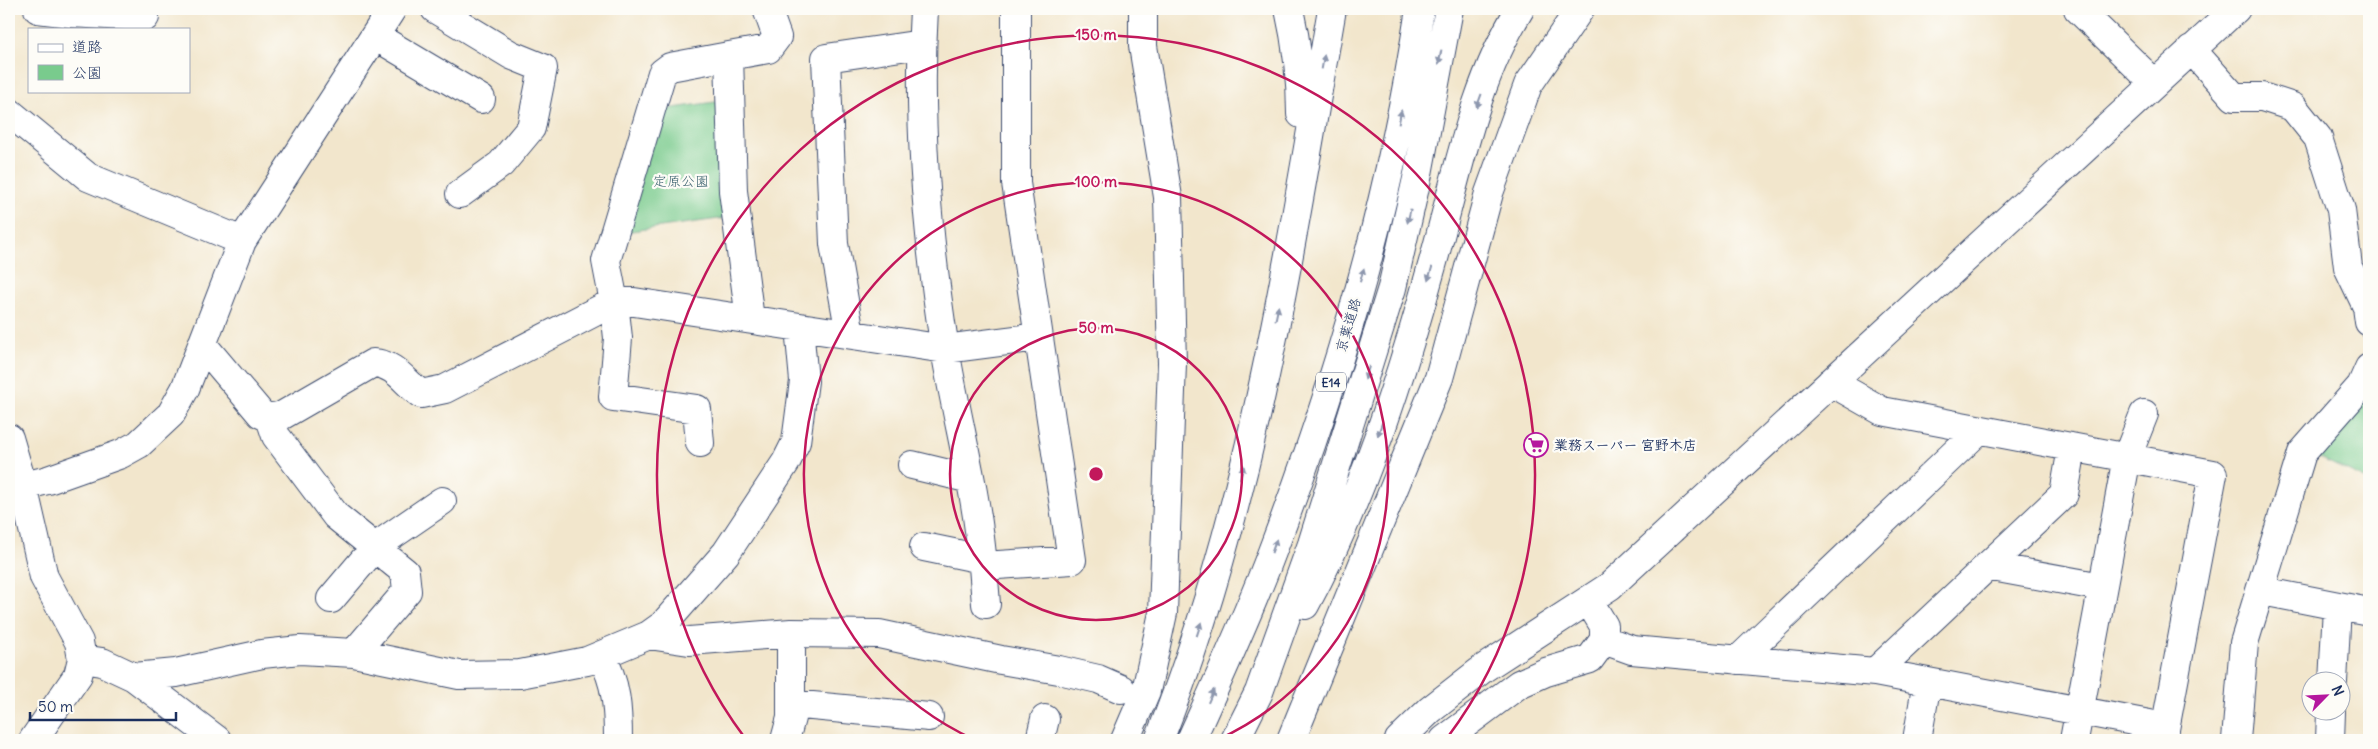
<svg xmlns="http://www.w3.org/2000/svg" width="2378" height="749" viewBox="0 0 2378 749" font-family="Delius,'Klee One',sans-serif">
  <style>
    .green { fill: #79cb8d; stroke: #4a7d76 }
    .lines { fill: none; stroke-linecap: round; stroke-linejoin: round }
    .minor-casing { stroke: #3b4a6e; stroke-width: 30 }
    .highway-casing { stroke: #3b4a6e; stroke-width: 30 }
    .minor { stroke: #fff; stroke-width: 28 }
    .highway { stroke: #fff; stroke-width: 28 }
    .oneway { fill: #8d97ae }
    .ring { fill: none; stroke: #c2185b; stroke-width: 2.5 }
    .labels { text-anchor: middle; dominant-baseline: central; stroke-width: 4.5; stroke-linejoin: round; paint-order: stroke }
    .shield { fill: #fdfcf7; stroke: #5f6c8c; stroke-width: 1 }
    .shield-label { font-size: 12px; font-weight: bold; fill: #1b2f5e }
    .park-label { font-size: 14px; fill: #375e6c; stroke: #fdfcf7 }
    .street-label { font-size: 14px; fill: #1b2f5e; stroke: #fdfcf7 }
    .poi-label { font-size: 14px; font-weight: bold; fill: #1b2f5e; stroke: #fdfcf7; text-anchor: start }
    .centre { fill: #c2185b; stroke: #fdfcf7; stroke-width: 2.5 }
    .ring-label { font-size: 15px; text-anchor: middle; font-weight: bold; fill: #c2185b; stroke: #fdfcf7; stroke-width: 4.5; stroke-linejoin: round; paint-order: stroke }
  </style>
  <rect width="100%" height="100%" fill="#fdfcf7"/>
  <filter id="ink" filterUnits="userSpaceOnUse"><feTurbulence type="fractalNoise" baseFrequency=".02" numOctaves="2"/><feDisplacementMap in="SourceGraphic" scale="10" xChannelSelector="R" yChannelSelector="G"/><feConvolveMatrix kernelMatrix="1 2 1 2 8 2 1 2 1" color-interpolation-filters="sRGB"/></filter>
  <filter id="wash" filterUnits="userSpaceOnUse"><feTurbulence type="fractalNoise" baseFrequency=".0096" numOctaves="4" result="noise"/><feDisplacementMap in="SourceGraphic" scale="20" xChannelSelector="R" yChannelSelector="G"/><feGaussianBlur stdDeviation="1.12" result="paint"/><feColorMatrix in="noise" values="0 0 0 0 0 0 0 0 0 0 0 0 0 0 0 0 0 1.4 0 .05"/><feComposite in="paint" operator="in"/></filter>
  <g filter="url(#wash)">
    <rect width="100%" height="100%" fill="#f2e6cc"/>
    <path class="green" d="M722 101 726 218 617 233 659 110Z
      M2369 376V481L2309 453Z"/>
  </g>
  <g filter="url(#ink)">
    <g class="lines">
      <defs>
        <path id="minor" d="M38 9 70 13 72 9
          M435 9 511 55 543 68 531 128 501 164 460 194
          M924 9C917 123 927 236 945 349 957 421 977 493 983 566
          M2078 9 2154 83
          M70 13 145 17
          M375 36 481 99
          M2191 49 2234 97H2262L2293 107 2318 138 2341 210 2348 267 2367 307 2369 322
          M9 112 88 177 242 241
          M750 319 733 191 729 56 768 49 777 37 767 9
          M850 334 834 244 826 58 922 44
          M202 344 261 414 270 418 283 415 373 363C396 364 404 382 421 394L445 389 614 302H634L945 349 1038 337
          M1831 382 1882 411 2213 474 2163 740
          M270 418 276 436 336 516 405 572 407 591 354 653
          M9 438 23 486 44 577 79 642 82 659 78 675 33 740
          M700 443 697 409 613 397 618 338 614 302 606 261 662 73 670 67 729 56
          M912 465 970 479
          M9 498 23 486 48 480 121 454 139 444 171 414 185 389 242 241 392 9
          M924 547 982 559
          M1987 566 2102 587
          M2262 591 2369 612
          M331 599 375 547 442 501
          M986 604 983 566 1072 560 1016 183V9
          M649 635 663 625 726 553 786 462 796 442 804 381 799 327
          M1604 640 1632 650 1875 672 2165 727
          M601 656C617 682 618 711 618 740
          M82 659 102 662 134 677 176 673 262 654 300 650 354 653 459 675 520 674 587 661 649 635 689 641 791 633 879 634 1001 660 1059 670 1098 679 1121 689
          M1738 660 1978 431
          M1875 672 2064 494 2072 448
          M134 677 217 740
          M2333 682 2337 607
          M791 704 929 717
          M785 740 791 718V633
          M1040 740 1045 719
          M1125 740 1146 691 1163 613 1172 363 1168 197 1143 46V9
          M1291 740 1439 378 1489 193 1528 85 1580 9
          M1399 740 1430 710 1484 668 1610 586 2236 9
          M1444 740 1519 684 1546 672 1590 659 1604 640V626L1589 601
          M1917 740 1927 682
          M2074 740 2127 457 2144 414
          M2236 740 2244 643 2302 453 2361 386 2369 368
          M2330 740 2331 712"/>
        <path id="highway" d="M1289 9C1297 44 1301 78 1301 114
          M1305 605C1361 503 1402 375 1433 262 1457 177 1473 85 1520 9
          M1159 740C1252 507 1289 255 1332 9
          M1191 740C1219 678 1248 616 1272 552 1339 378 1392 193 1420 9
          M1235 740 1259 692 1312 544 1392 288 1418 174 1449 9"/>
      </defs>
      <use href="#minor" class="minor-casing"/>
      <use href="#highway" class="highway-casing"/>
      <use href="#minor" class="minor"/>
      <use href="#highway" class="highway"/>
    </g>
    <defs><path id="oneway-solid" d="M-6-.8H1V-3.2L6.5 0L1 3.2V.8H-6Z" transform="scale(1.25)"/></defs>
    <g class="oneway">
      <use href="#oneway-solid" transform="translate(1440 57) rotate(101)"/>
      <use href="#oneway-solid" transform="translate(1323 62) rotate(-80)"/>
      <use href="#oneway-solid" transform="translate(1479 101) rotate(110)"/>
      <use href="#oneway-solid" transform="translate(1400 117) rotate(-79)"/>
      <use href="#oneway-solid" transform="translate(1409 216) rotate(103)"/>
      <use href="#oneway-solid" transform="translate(1430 274) rotate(107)"/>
      <use href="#oneway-solid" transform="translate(1362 275) rotate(-74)"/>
      <use href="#oneway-solid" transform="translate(1277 313) rotate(-78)"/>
      <use href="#oneway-solid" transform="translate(1367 373) rotate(107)"/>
      <use href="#oneway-solid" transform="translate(1380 429) rotate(109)"/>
      <use href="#oneway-solid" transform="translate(1242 472) rotate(-76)"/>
      <use href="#oneway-solid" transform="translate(1274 546) rotate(-70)"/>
      <use href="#oneway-solid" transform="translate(1199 629) rotate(-72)"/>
      <use href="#oneway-solid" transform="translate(1211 696) rotate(-66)"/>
    </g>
  </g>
  <g class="ring">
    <circle cx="1096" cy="474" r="146"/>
    <path d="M975 740A292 292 0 1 1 1217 740"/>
    <path d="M745 738A439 439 0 1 1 1447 738"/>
  </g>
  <defs>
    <symbol id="supermarket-ring" viewBox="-11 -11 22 22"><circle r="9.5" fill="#fdfcf7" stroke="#b5179e" stroke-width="1.5"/><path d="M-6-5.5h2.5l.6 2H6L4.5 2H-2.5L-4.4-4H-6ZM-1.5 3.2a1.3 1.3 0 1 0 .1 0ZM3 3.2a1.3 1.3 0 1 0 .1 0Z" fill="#b5179e"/></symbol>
  </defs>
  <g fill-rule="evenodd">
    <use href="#supermarket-ring" x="1522" y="431" width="28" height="28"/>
  </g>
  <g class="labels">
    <rect class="shield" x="1316" y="372.5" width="30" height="19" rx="4"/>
    <g class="shield-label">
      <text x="1331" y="382">E14</text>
    </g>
    <g class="park-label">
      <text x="681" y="181">定原公園</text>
    </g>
    <g class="street-label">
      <text transform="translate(1348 325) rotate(-74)">京葉道路</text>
    </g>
    <g class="poi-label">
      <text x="1554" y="445">業務スーパー 宮野木店</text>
    </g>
  </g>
  <circle cx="1096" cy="474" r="8" class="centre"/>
  <g class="ring-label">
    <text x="1096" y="40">150 m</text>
    <text x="1096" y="187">100 m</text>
    <text x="1096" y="333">50 m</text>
  </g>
  <rect width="2378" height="749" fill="none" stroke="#fdfcf7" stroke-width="30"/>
  <rect x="28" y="28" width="162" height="65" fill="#fdfcf7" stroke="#a3aaba"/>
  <rect x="38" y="44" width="25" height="8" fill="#ffffff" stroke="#a3aaba"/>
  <text x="72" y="52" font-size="15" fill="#1b2f5e">道路</text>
  <rect x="38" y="65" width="25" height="15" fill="#79cb8d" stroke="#a3aaba"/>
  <text x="72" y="78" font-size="15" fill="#1b2f5e">公園</text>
  <g transform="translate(2326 696) rotate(66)"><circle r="24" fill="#fdfcf7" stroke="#a3aaba"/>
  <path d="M0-4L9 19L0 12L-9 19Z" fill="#b5179e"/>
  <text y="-8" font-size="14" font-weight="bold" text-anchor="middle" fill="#1b2f5e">N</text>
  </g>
  <path d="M30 712v8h146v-8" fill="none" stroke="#1b2f5e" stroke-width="2.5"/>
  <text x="38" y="712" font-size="15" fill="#1b2f5e" stroke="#fdfcf7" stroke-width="4" paint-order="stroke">50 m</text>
</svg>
